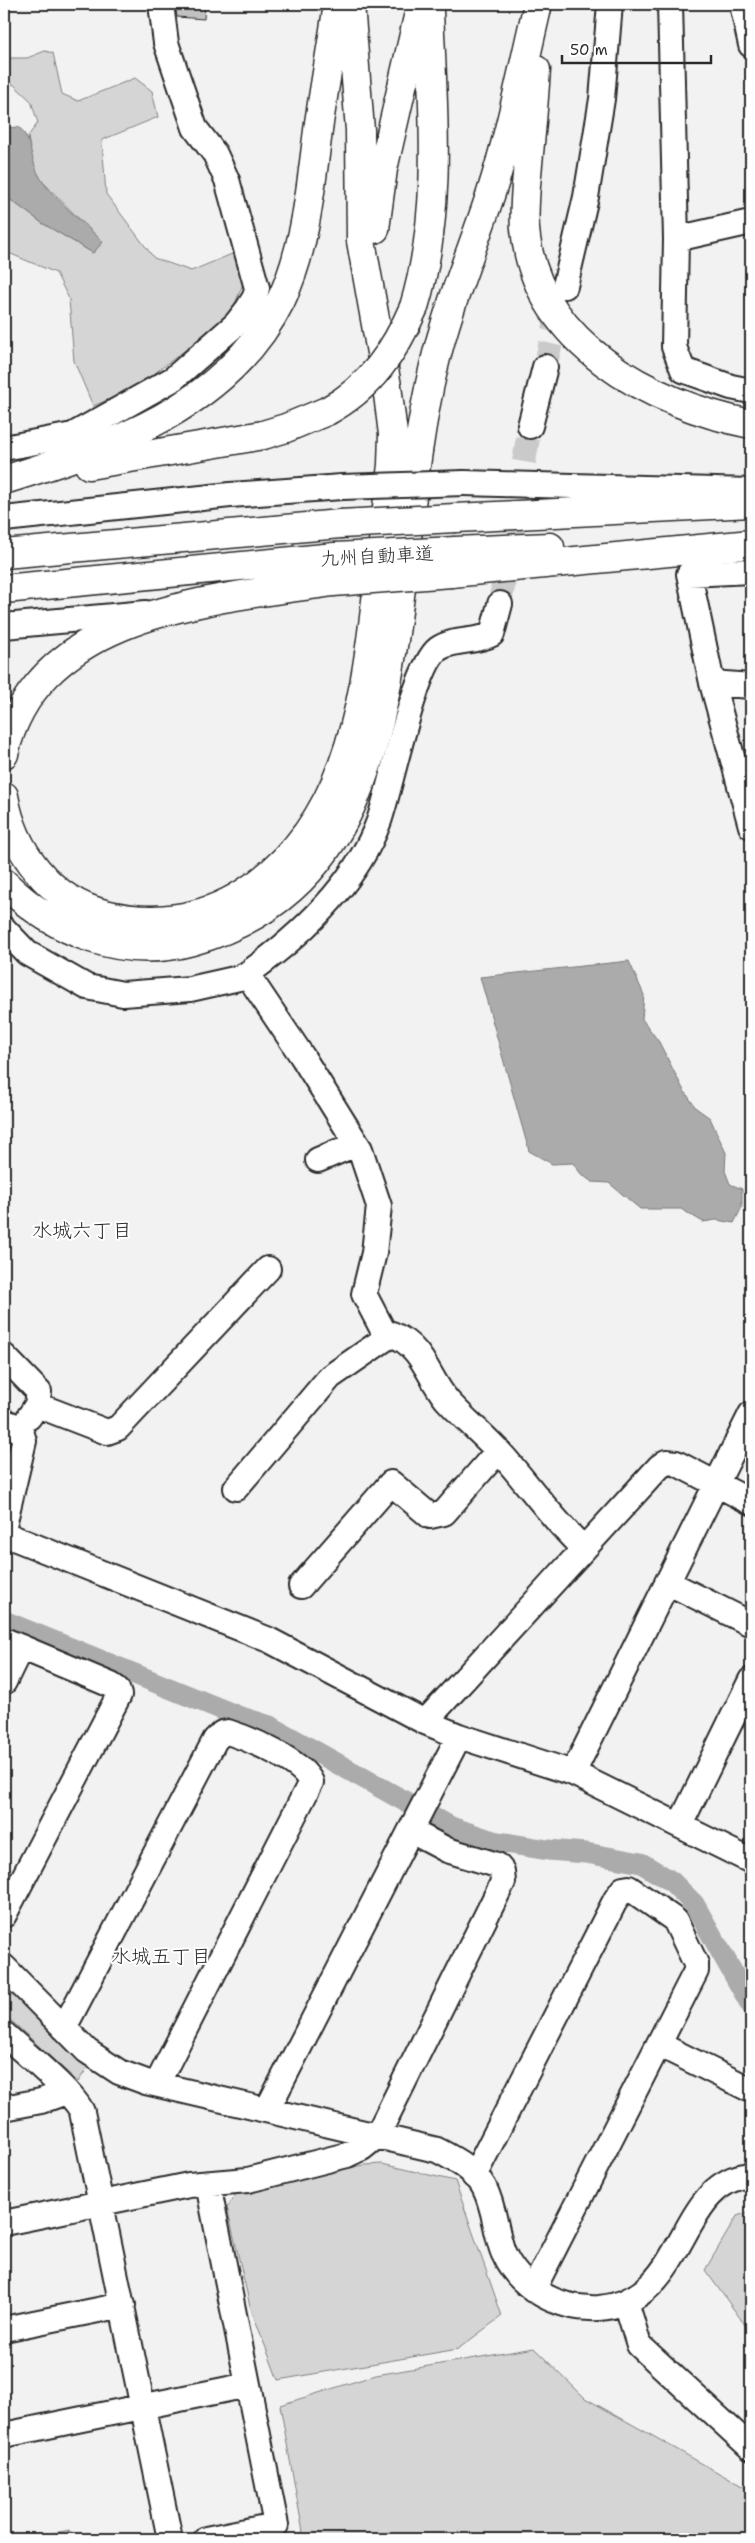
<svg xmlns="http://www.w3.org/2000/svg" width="755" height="2543" viewBox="0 0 755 2543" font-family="'Shantell Sans','Klee One',sans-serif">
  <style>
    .green { fill: #d5d5d5; stroke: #808080 }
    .water { fill: #ababab; stroke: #787878 }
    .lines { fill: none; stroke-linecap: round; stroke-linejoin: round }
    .canal { stroke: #ababab; stroke-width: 21 }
    .building { fill: #c1c1c1; stroke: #2b2b2b }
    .minor-tunnel { stroke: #cacaca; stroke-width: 24; stroke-dasharray: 24 12; stroke-linecap: butt }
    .minor-casing { stroke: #2b2b2b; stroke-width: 28 }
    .highway-casing { stroke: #2b2b2b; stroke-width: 31 }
    .minor { stroke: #fff; stroke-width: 24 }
    .highway { stroke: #fff; stroke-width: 28 }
    .minor-bridge-casing { stroke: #2b2b2b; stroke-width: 28; stroke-linecap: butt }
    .highway-bridge-casing { stroke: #2b2b2b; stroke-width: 31; stroke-linecap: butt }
    .minor-bridge { stroke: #fff; stroke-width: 24 }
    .highway-bridge { stroke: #fff; stroke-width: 28 }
    .labels { text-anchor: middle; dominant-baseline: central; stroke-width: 4; stroke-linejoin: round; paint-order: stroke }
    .street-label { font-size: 19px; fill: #2b2b2b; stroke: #fff }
    .neighbourhood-label { font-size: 20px; fill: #2b2b2b; stroke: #fff }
  </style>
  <rect width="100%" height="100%" fill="#f2f2f2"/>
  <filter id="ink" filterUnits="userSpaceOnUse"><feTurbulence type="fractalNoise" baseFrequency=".02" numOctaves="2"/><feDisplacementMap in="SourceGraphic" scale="10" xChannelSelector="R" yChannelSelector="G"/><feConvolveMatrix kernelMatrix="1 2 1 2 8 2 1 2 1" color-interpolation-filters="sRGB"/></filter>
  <g filter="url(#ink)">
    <path class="green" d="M45 51 53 53 62 94 78 101 135 78 152 91 158 117 102 140 106 194 154 258 191 271 232 254 257 249 230 316 134 389 93 406 74 361 69 299 56 273 4 251V195L42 223 93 253 102 242 42 181 32 165 28 136 38 123 31 101 13 84 4 88V58H27Z
      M4 1987 90 2064 78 2082 4 2014Z
      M382 2164 455 2181 502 2316 458 2349 278 2380 250 2306 227 2207 238 2191 364 2165Z
      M751 2211V2333L705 2270 737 2216Z
      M534 2348 585 2398 751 2491V2539H282L303 2532 280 2405 376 2375Z
      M70 2530 75 2539H21Z"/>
    <path class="water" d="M19 127C34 142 29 160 41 179 53 198 86 225 103 242L93 253 42 223 4 195V128Z
      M629 961 644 995 642 1019 659 1042 683 1089 696 1108 710 1118 726 1153 725 1171 730 1184 742 1189V1207L734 1223 716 1220 703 1222 681 1209H640L609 1183 592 1182 581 1174 573 1163 552 1164 529 1151 480 977Z"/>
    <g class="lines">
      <path class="canal" d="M4 1621 238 1716 270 1726 451 1827 493 1841 548 1850 586 1853 641 1863 671 1881 694 1904 751 2005"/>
    </g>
    <path class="building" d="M175 4H205L204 19 177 17Z"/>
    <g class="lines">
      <path class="minor-tunnel" d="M545 367 561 301
        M500 604 530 426"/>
      <defs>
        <path id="minor" d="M670 4 676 239 674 347 683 370 731 387 751 391
          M742 4 751 45
          M676 239 751 222
          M565 286 586 197 602 99 610 4
          M530 426 545 367
          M4 448 73 435 173 379 236 324 247 310 255 297 257 288 227 180 215 154 195 128 166 43 161 4
          M464 483 751 491
          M4 519 230 495 342 487
          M751 571 689 574 712 683 751 826
          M4 626 146 613
          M712 683 751 686
          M4 929 27 953 87 987 123 994 190 989 239 978 247 974C300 936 356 884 379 821 391 788 414 667 438 649 453 638 476 643 492 634L500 604
          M247 974 302 1056 360 1149 379 1206 374 1253 364 1294 387 1338
          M318 1160 356 1144
          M4 1356 39 1392 37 1405 29 1417
          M37 1405 107 1432 118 1428 268 1269
          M4 1422C17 1425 21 1428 24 1441L4 1525
          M236 1488 330 1377 392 1334C424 1348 427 1376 447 1400 465 1420 486 1437 504 1457 531 1488 554 1521 584 1549
          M4 1534 269 1640 425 1722 459 1736 573 1773 751 1861
          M667 1582 751 1624
          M301 1586 391 1483 430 1516 444 1513 498 1451
          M4 1640 111 1685 117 1689 119 1695 4 1915
          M4 1682 21 1647
          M425 1722 659 1467 666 1462 676 1463 751 1502
          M573 1773 751 1414
          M680 1825 751 1680
          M4 1967 87 2051 119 2072 146 2082 437 2150C454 2159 474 2169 484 2187 495 2208 495 2231 503 2252 519 2289 559 2310 599 2308 689 2301 676 2181 751 2175
          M64 2028 215 1740 222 1733 228 1732C250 1739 302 1761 311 1782L157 2084
          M4 2034C21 2050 75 2094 82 2112L170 2539
          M660 2045 751 2090
          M4 2108 41 2101 66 2092
          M267 2110 459 1736
          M474 2176 616 1899 623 1889 629 1888 675 1920 696 1964V1971L533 2290
          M4 2223 189 2185 248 2180 347 2155 362 2148 377 2136 503 1882 502 1871 497 1865 447 1850 411 1831
          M626 2302 639 2345 751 2448
          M4 2329 123 2305
          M4 2435 248 2385
          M206 2539 276 2525 208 2184"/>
        <path id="highway" d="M536 70C534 98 532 125 529 153 527 178 523 203 525 229 535 343 650 404 751 424
          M375 229 383 169 421 4
          M414 307C443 211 433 109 429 11
          M89 465 263 435 286 428 327 411
          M4 480C110 447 228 407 281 300 307 246 311 182 319 123 325 83 332 44 338 4
          M456 518 751 503
          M455 551 550 547
          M4 554 340 524
          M451 573 751 544
          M4 589 335 557
          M4 754C37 611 213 599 333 582
          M4 796C13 850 50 901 105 914 153 926 202 920 244 893 345 829 363 710 376 601 381 555 387 510 392 465L393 434 387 386 361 241 360 130 350 4
          M4 883C54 932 122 961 192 941 357 895 381 743 400 596 410 519 416 441 434 366 448 306 472 251 491 193 511 131 523 67 538 4"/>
      </defs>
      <use href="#minor" class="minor-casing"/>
      <use href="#highway" class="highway-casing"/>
      <use href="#minor" class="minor"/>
      <use href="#highway" class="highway"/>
      <defs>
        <path id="minor-bridge" d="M342 487 464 483"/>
        <path id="highway-bridge" d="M327 411C370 388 395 351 414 307
          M340 524 456 518
          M335 557 455 551
          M333 582 451 573"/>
      </defs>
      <use href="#minor-bridge" class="minor-bridge-casing"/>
      <use href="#highway-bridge" class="highway-bridge-casing"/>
      <use href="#minor-bridge" class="minor-bridge"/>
      <use href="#highway-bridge" class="highway-bridge"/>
    </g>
  </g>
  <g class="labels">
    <g class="street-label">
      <text transform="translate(377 556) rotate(-3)">九州自動車道</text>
    </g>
    <g class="neighbourhood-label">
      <text x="82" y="1230">水城六丁目</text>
      <text x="161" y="1956">水城五丁目</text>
    </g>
  </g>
  <rect width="755" height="2543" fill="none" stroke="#fff" stroke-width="20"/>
  <rect x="10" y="10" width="735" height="2523" fill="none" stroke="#2b2b2b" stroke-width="2" filter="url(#ink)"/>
  <path d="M562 55v8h149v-8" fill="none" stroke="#2b2b2b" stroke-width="2.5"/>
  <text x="570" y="55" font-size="15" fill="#2b2b2b" stroke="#ffffff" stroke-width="4" paint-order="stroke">50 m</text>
</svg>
